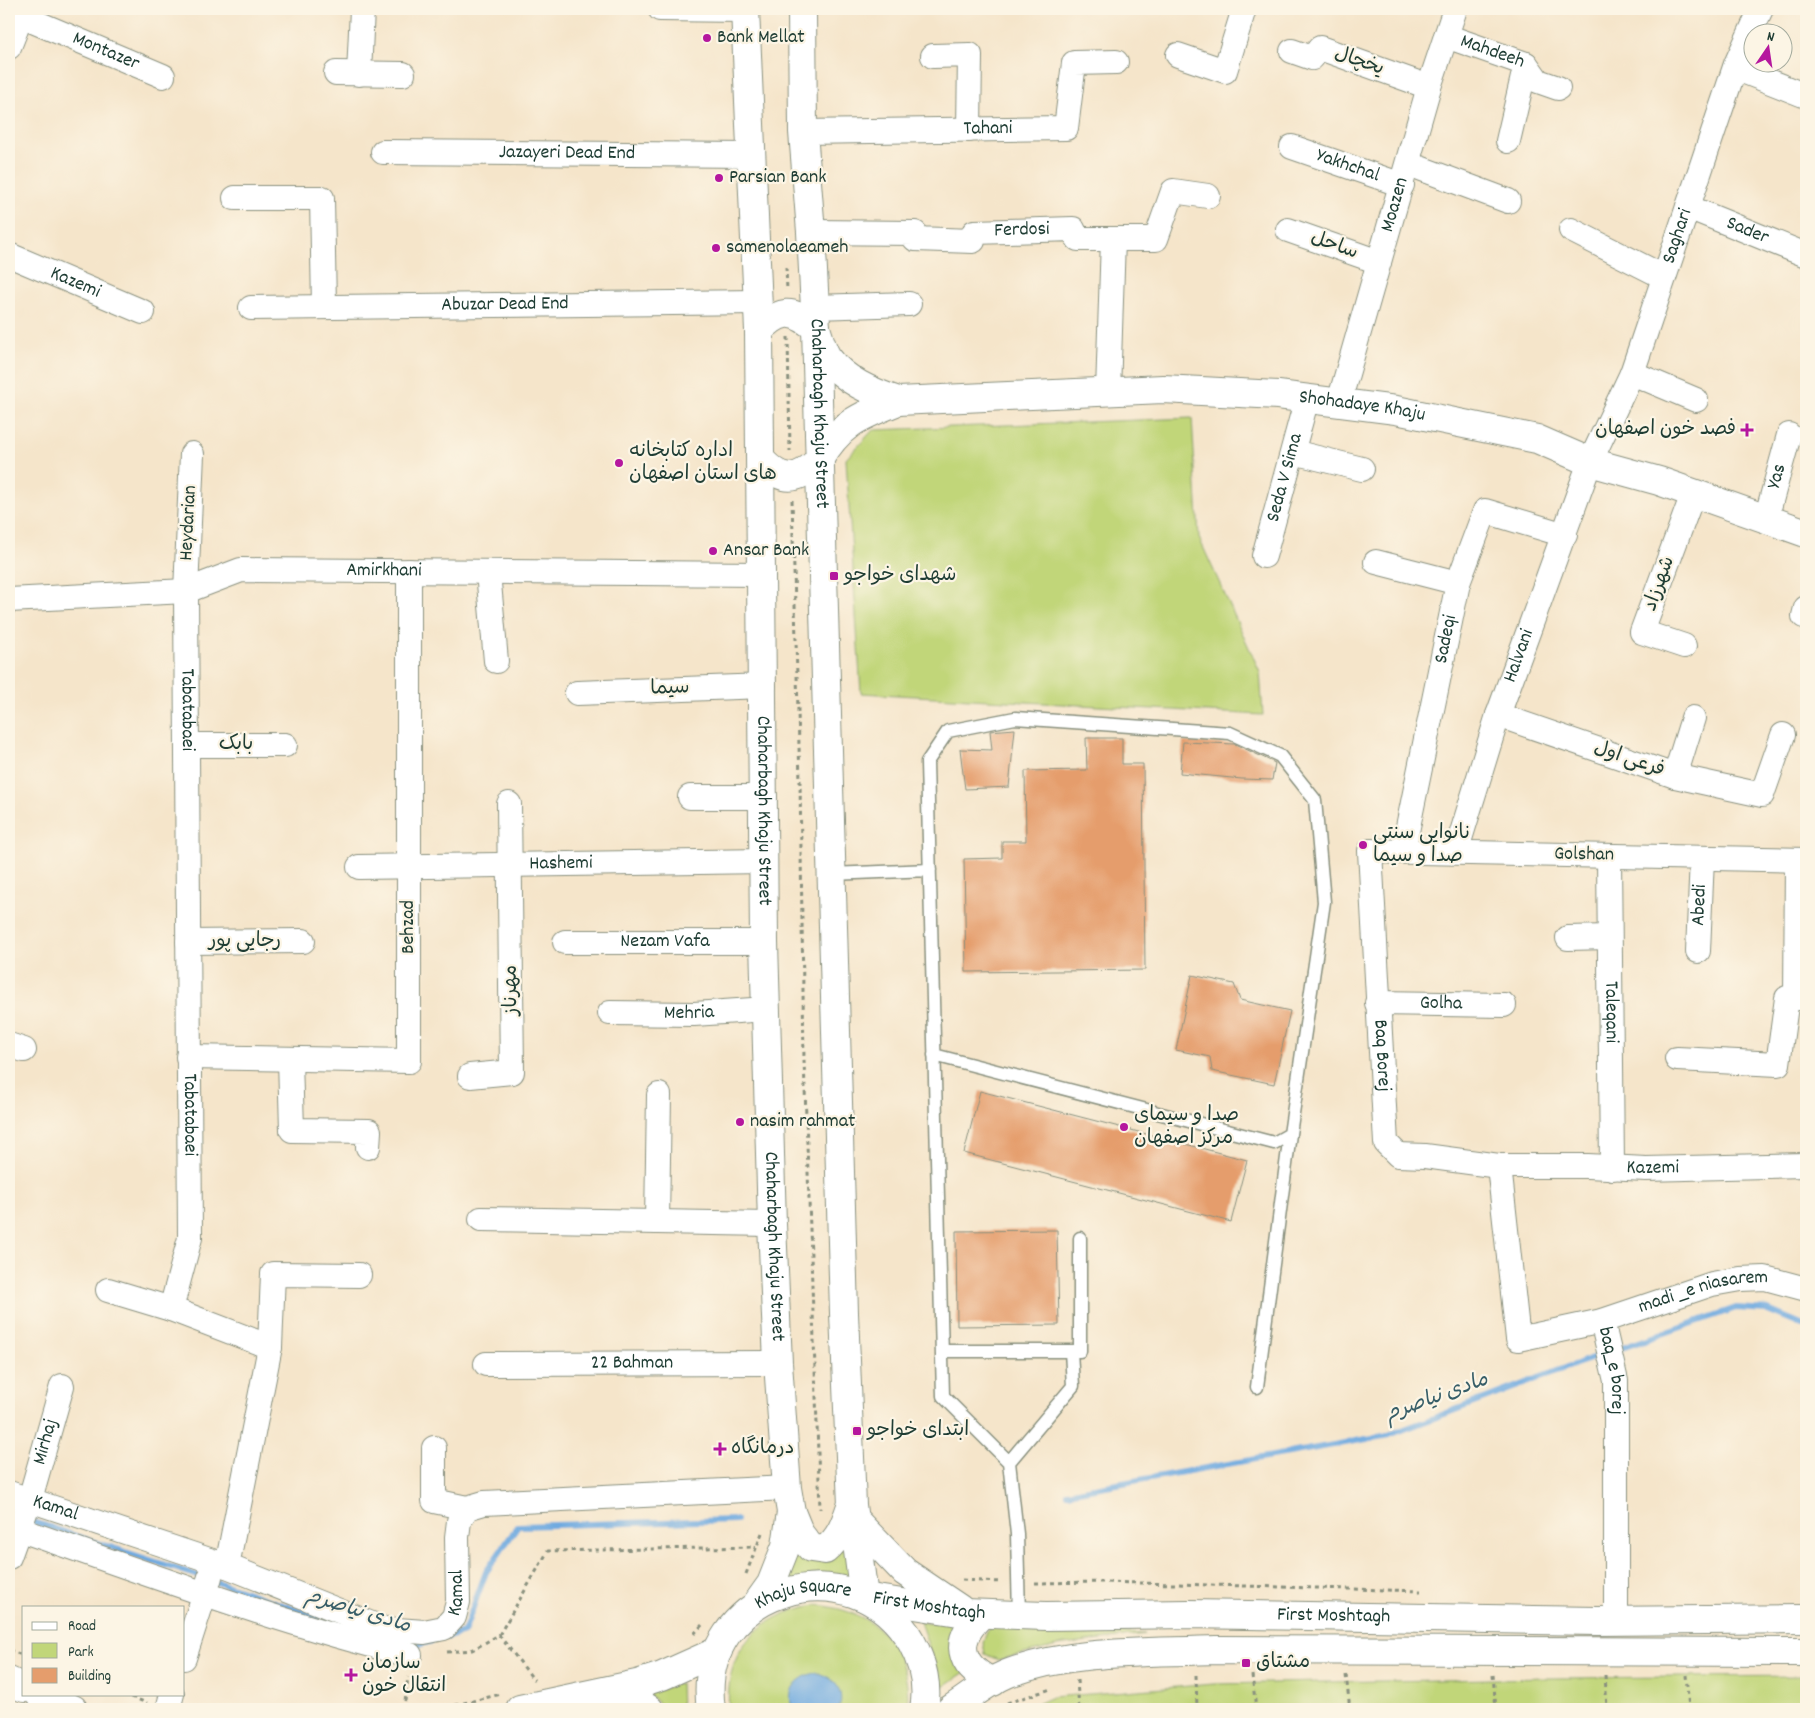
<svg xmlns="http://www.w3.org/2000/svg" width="1815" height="1718" viewBox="0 0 1815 1718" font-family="Dekko,'Playpen Sans Arabic',sans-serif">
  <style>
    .green { fill: #c1d679; stroke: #708a56 }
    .water { fill: #6faae0; stroke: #47748a }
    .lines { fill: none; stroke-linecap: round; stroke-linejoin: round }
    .stream { stroke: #6faae0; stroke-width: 6 }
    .building { fill: #e59d6c }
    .service-casing { stroke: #8a917f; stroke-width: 15 }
    .minor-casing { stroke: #8a917f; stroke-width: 26 }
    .secondary-casing { stroke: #8a917f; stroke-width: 30 }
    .primary-casing { stroke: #8a917f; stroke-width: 30 }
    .path { stroke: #8a917f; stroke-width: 3; stroke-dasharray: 4 4; stroke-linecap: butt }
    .service { stroke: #fff; stroke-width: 12 }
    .minor { stroke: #fff; stroke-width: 24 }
    .secondary { stroke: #fff; stroke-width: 28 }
    .primary { stroke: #fff; stroke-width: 28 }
    .poi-dot { fill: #b5179e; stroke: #fcf5e5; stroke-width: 2 }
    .labels { text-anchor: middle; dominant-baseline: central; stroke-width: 4.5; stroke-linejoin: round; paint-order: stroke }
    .poi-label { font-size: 20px; fill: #1f3d34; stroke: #fcf5e5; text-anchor: start }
    .street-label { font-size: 20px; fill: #1f3d34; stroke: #fcf5e5 }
    .water-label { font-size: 21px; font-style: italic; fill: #375e68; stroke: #fcf5e5 }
  </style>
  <rect width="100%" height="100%" fill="#fcf5e5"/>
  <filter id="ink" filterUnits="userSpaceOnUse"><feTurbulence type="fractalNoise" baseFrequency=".02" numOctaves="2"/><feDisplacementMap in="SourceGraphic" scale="10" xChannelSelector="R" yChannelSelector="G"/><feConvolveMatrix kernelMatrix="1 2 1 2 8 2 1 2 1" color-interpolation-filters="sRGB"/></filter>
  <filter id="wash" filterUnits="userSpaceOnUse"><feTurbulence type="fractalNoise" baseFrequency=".0096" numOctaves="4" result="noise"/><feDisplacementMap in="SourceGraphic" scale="20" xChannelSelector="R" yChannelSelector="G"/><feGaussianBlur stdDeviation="1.12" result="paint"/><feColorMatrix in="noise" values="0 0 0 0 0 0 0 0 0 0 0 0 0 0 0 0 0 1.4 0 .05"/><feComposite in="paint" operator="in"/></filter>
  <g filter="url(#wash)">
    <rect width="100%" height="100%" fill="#f5e5ca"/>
    <path class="green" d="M1192 418 1199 538 1260 672 1263 715 861 693 846 459 873 430Z
      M795 1545 848 1546 856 1586 775 1587Z
      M816 1605C877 1611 910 1647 908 1709H729C724 1650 759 1614 816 1605Z
      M920 1622 960 1623 965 1672 943 1687Z
      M990 1625 1145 1634 1057 1646 998 1660 985 1654 983 1642Z
      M1806 1676V1709H1025L1052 1697 1214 1684 1551 1678Z
      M680 1683 681 1709H665L648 1694Z"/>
    <path class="water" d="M817 1673C835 1677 845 1691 839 1709H793C784 1690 799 1675 817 1673Z"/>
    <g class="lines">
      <path class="stream" d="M1067 1493 1389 1435 1576 1364 1736 1308 1768 1310 1806 1326
        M9 1514 205 1578
        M214 1581 337 1624
        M447 1637 464 1632 486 1572 518 1526 736 1520
        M409 1645 414 1646 431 1641"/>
    </g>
    <g id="blocks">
      <path class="building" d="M1015 729 1009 787 965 789 960 749 992 750 990 731Z
        M1086 738H1122V764H1143L1145 970 966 972 964 859 1002 858V841H1026L1025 771 1087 770Z
        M1183 742 1235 744 1275 763 1272 780 1242 779 1180 773Z
        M1192 975 1234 984 1240 1000 1290 1011 1274 1084 1212 1071 1210 1057 1176 1050Z
        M980 1091 1247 1160 1231 1222 964 1153Z
        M1057 1230 1059 1325 957 1326 956 1231Z"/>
    </g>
  </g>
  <g filter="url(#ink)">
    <use href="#blocks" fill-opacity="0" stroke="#8a917f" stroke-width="1"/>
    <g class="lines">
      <defs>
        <path id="service" d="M831 874 930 870
          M934 1055 1274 1143 1290 1134 1324 902 1315 800 1280 756 1230 733 1015 718 948 731 927 762 943 1396 1009 1462 1017 1534 1019 1616
          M942 1351H1080V1238
          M1257 1387 1290 1134
          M1009 1462 1073 1386 1071 1351"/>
        <g id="minor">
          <path d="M660 9 745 10"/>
          <path id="s1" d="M9 11 163 76"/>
          <path id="s2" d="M1446 36 1526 64 1538 81 1558 88"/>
          <path d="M9 47 24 9"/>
          <path d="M1292 51 1312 58 1320 48 1429 87"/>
          <path d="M1178 55 1225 71 1244 9"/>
          <path d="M933 56 970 55 969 130"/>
          <path d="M1735 68 1806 96"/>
          <path d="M336 73 403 74"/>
          <path d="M359 74 362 9"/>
          <path id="s3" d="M803 132 1066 128 1074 63 1116 62"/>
          <path d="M1508 141 1526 64"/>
          <path id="s4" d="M1292 147 1402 185"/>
          <path id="s5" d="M383 152 752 155"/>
          <path d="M1409 164 1508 201"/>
          <path d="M235 198H322L324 307"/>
          <path id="s6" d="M1688 207 1806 255"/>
          <path d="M1288 230 1379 262"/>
          <path d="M1571 230 1664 277"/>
          <path id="s7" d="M811 232 915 233V239L973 241 974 232 1073 229 1078 239H1156L1173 191 1208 196"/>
          <path id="s8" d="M9 255 143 312"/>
          <path d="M815 307 909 304"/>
          <path id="s9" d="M251 308 758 302"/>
          <path d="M1632 373 1696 400"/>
          <path d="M1108 392 1113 239"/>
          <path id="s10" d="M1339 402 1429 87 1455 9"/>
          <path d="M1293 452 1362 469"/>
          <path id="s11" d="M192 454 186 591 190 1238 171 1309 270 1347 227 1566"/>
          <path id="s12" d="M1766 519 1789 435"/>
          <path id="s13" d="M1264 556 1307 398"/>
          <path d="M1376 562 1458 583"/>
          <path d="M488 572 496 661"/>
          <path id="s14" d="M9 600 186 591 241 570 763 574"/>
          <path d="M1804 616 1806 608"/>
          <path d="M1684 646 1642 632 1693 494"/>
          <path d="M577 693 764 686"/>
          <path d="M1498 715 1675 776 1762 795 1783 735"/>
          <path d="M187 745H285"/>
          <path d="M1675 776 1693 718"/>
          <path d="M690 797H765"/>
          <path id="s15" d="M1403 851 1458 583 1485 511 1565 535"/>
          <path id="s16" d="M1456 852 1498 715 1590 462 1632 373 1736 64 1761 9"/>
          <path id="s17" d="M1609 856 1612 1168"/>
          <path id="s18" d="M1806 860 1370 851 1386 1143 1398 1155 1425 1156 1499 1166H1588L1646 1169 1806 1165"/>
          <path id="s19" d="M359 867 765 861"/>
          <path d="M1568 938 1609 937"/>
          <path d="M188 942 303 941"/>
          <path id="s20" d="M565 942H764"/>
          <path id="s21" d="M1698 951 1702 858"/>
          <path d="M1796 998 1797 860"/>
          <path id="s22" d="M1377 1003 1504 1005"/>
          <path id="s23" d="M610 1013 694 1014 767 1009"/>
          <path d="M9 1045 24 1050"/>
          <path d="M188 1057 409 1061V571"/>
          <path d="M290 1059 292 1130 369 1131 368 1147"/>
          <path d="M1677 1059 1778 1064 1787 998H1806"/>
          <path d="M470 1076 512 1072 509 804"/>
          <path id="s24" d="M1499 1166 1518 1339 1602 1321 1712 1284 1740 1279 1765 1278 1806 1289"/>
          <path d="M481 1219 772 1224"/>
          <path d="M657 1222 659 1095"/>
          <path d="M108 1290 171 1309"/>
          <path id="s25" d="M1602 1321 1616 1381V1621"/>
          <path d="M270 1347 273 1274 359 1275"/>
          <path id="s26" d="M486 1364 778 1363"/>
          <path d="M434 1448V1501L467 1508"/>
          <path id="s27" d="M9 1493 227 1566 384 1629 424 1632 444 1628 454 1617 458 1602 457 1537 459 1521 467 1508 484 1503 787 1488"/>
          <path d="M9 1526C141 1571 274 1622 410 1655"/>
          <path id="s28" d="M9 1557 30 1499 62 1386"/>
          <path d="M184 1658 210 1577"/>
          <path d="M168 1709 172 1694"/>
        </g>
        <g id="secondary">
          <path d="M816 328C819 337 822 349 827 357 844 381 872 392 898 401"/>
          <path id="s29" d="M818 461C841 423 858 417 898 401L1163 389 1278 395 1396 410 1537 439 1590 462 1659 481 1806 533"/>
        </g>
        <g id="primary">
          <path id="s30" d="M745 9 759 331 764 942 772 1224 778 1363 787 1488 791 1512 786 1546 771 1584 756 1605"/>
          <path id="s31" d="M802 9 803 132 811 232 816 328 844 1313 852 1505 864 1597"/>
          <path d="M759 331C780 309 792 308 816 328"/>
          <path d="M762 461C782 482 797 482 818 461"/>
          <path d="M791 1512 800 1534 811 1548 825 1550C840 1538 845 1524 851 1506"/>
          <path d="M853 1518 905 1572 960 1609"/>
          <path id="s32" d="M864 1597 965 1613 1046 1616 1189 1614 1598 1621 1806 1619"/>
          <path d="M982 1614C953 1640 958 1666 993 1682"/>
          <path d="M9 1681 24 1688"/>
          <path d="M39 1694 73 1709"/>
          <path d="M600 1699C616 1700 636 1699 649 1709"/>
          <path d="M520 1709 637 1684 662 1676 718 1651"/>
          <path id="s33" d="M711 1709C693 1591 854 1540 912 1643 923 1663 928 1687 924 1709"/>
          <path d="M951 1709C970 1697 988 1681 1009 1673 1075 1649 1149 1653 1217 1650L1806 1652"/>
        </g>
      </defs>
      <use href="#service" class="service-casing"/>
      <use href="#minor" class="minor-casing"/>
      <use href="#secondary" class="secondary-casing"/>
      <use href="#primary" class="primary-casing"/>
      <path class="path" d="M786 267 787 291
        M788 337 790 451
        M792 500 800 781 804 1060 820 1509
        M746 1574 762 1533
        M962 1580 1001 1582
        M1035 1583 1105 1582 1421 1591
        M694 1634 703 1624
        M499 1635 534 1680
        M9 1650 24 1656
        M447 1652 472 1650 499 1635 548 1551 756 1547
        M1196 1675 1197 1709
        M1252 1675 1256 1709
        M1346 1675 1350 1709
        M1493 1675 1496 1709
        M1605 1675 1607 1709
        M1686 1675 1689 1709
        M1077 1680 1079 1709
        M124 1694 147 1703
        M1007 1703 1051 1689
        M404 1709 408 1677
        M440 1709 501 1694"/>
      <use href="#service" class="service"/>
      <use href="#minor" class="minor"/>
      <use href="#secondary" class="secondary"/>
      <use href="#primary" class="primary"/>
    </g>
  </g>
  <g class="poi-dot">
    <circle cx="707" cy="38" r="5"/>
    <circle cx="719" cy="178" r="5"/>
    <circle cx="716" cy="248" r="5"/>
    <path d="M1744.5 422.5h5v5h5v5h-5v5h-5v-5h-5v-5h5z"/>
    <circle cx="619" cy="463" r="5"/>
    <circle cx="713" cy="551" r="5"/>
    <rect x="829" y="571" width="10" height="10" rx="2.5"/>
    <circle cx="1363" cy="845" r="5"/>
    <circle cx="740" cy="1122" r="5"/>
    <circle cx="1124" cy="1127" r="5"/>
    <rect x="852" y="1426" width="10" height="10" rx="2.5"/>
    <path d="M717.5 1441.5h5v5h5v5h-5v5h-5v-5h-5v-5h5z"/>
    <rect x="1241" y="1658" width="10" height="10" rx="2.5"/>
    <path d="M348.5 1667.5h5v5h5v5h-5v5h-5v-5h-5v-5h5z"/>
  </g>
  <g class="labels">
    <g class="poi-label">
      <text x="717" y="38">Bank Mellat</text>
      <text x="729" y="178">Parsian Bank</text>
      <text x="726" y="248">samenolaeameh</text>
      <text x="1736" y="430" text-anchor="end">فصد خون اصفهان</text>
      <text x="629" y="452">اداره کتابخانه<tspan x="629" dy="23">های استان اصفهان</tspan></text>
      <text x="723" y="551">Ansar Bank</text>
      <text x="844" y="576">شهدای خواجو</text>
      <text x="1373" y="834">نانوایی سنتی<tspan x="1373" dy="23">صدا و سیما</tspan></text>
      <text x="1134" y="1116">صدا و سیمای<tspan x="1134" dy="23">مرکز اصفهان</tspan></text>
      <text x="750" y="1122">nasim rahmat</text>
      <text x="867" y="1431">ابتدای خواجو</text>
      <text x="731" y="1449">درمانگاه</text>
      <text x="1256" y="1663">مشتاق</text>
      <text x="362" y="1664">سازمان<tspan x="362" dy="23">انتقال خون</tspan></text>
    </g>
    <g class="street-label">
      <text stroke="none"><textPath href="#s1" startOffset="105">Montazer</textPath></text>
      <text stroke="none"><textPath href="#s2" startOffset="49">Mahdeeh</textPath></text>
      <text transform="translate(1359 62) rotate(19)">یخچال</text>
      <text stroke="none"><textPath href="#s3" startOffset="185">Tahani</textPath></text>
      <text stroke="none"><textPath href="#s5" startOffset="184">Jazayeri Dead End</textPath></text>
      <text stroke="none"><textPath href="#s4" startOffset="59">Yakhchal</textPath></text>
      <text stroke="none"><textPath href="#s10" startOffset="205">Moazen</textPath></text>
      <text stroke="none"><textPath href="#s7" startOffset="225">Ferdosi</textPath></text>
      <text stroke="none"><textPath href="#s6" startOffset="64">Sader</textPath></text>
      <text stroke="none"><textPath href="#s16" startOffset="655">Saghari</textPath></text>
      <text transform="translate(1334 246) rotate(20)">ساحل</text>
      <text stroke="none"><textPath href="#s8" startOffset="72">Kazemi</textPath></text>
      <text stroke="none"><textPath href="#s9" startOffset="254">Abuzar Dead End</textPath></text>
      <text stroke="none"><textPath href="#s29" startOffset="568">Shohadaye Khaju</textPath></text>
      <text stroke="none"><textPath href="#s31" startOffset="405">Chaharbagh Khaju Street</textPath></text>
      <text stroke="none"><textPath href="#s13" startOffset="81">Seda V Sima</textPath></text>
      <text stroke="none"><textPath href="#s12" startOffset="44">Yas</textPath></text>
      <text transform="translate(189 523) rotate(-87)">Heydarian</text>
      <text stroke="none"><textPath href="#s14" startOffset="379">Amirkhani</textPath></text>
      <text transform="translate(1660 584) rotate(-70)">شهرزاد</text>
      <text stroke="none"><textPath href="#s15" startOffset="216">Sadeqi</textPath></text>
      <text stroke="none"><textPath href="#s16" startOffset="206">Halvani</textPath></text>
      <text transform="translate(670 689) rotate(-2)">سیما</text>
      <text stroke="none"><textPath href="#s11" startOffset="256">Tabatabaei</textPath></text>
      <text x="236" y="745">بابک</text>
      <text transform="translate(1629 760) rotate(19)">فرعی اول</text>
      <text stroke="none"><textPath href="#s30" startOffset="802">Chaharbagh Khaju Street</textPath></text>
      <text transform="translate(1584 855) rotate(1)">Golshan</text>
      <text stroke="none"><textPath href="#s19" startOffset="202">Hashemi</textPath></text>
      <text stroke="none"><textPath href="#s21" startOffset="46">Abedi</textPath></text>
      <text transform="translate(409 927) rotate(-90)">Behzad</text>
      <text x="245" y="942">رجایی پور</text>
      <text stroke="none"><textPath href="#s20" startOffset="100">Nezam Vafa</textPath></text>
      <text transform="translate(512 990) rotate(-91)">مهرناز</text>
      <text stroke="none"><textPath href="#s22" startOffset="64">Golha</textPath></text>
      <text stroke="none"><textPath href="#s17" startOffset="156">Taleqani</textPath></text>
      <text stroke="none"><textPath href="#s23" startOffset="79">Mehria</textPath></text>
      <text stroke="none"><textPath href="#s18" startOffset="641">Baq Borej</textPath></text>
      <text stroke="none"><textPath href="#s11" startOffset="661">Tabatabaei</textPath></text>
      <text stroke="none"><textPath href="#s18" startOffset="1001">Kazemi</textPath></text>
      <text stroke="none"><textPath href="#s30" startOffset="1238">Chaharbagh Khaju Street</textPath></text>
      <text stroke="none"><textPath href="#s24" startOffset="366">madi _e niasarem</textPath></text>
      <text stroke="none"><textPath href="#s26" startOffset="146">22 Bahman</textPath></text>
      <text stroke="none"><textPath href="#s25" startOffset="51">baq_e borej</textPath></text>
      <text stroke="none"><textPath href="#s28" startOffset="121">Mirhaj</textPath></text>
      <text stroke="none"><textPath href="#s27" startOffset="49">Kamal</textPath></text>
      <text stroke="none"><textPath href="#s27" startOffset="499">Kamal</textPath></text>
      <text stroke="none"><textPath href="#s33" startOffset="169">Khaju Square</textPath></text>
      <text stroke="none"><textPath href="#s32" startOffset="66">First Moshtagh</textPath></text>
      <text stroke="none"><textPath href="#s32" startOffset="471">First Moshtagh</textPath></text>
    </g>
    <g class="water-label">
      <text transform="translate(1437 1398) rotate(-20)">مادی نیاصرم</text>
      <text transform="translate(358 1612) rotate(17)">مادی نیاصرم</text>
    </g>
  </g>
  <rect width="1815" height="1718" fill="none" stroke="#fcf5e5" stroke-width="30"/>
  <rect x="22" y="1606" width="162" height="90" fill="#fcf5e5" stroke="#a4ab9e"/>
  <rect x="32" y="1622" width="25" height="8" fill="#ffffff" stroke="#a4ab9e"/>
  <text x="68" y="1630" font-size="15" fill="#1f3d34">Road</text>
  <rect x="32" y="1643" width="25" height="15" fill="#c1d679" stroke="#a4ab9e"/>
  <text x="68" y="1656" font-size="15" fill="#1f3d34">Park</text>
  <rect x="32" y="1668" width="25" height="15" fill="#e59d6c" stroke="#a4ab9e"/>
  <text x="68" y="1680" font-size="15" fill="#1f3d34">Building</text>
  <g transform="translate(1768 48) rotate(13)"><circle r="24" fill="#fcf5e5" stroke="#a4ab9e"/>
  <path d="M0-4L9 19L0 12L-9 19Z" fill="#b5179e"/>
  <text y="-8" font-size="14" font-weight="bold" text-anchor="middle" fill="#1f3d34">N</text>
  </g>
</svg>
